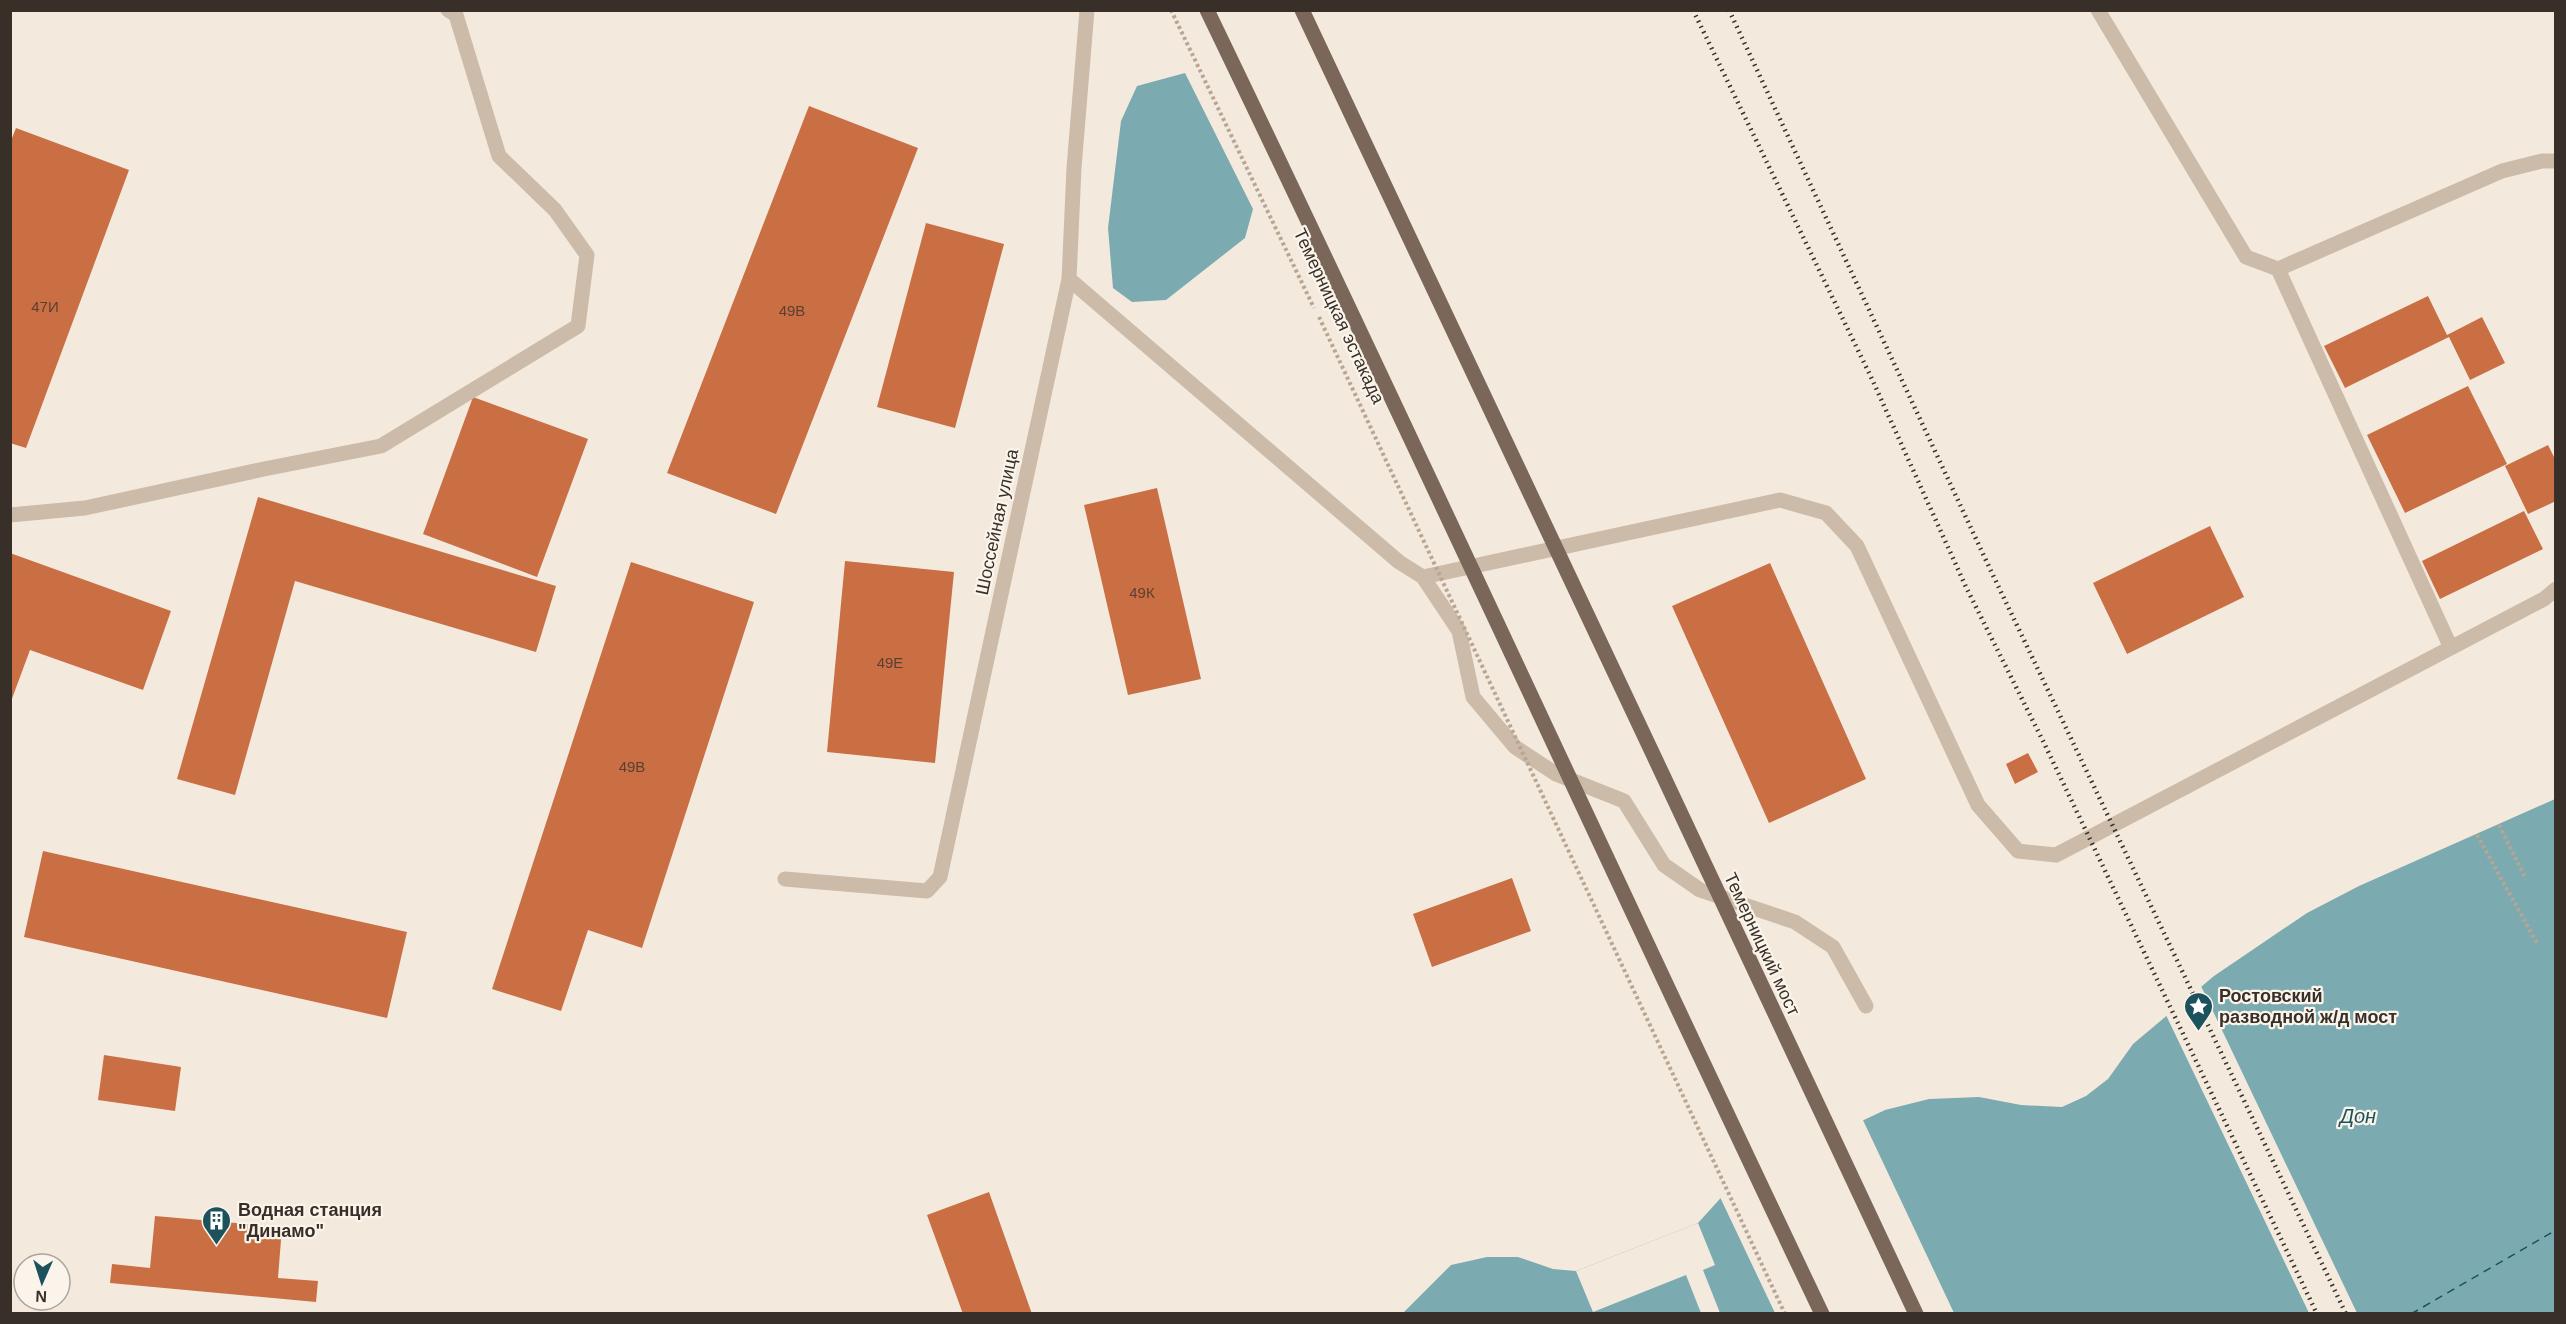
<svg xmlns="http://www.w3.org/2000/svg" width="2566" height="1324" viewBox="0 0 2566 1324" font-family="Helvetica,sans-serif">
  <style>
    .water { fill: #7babb1 }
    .pier { fill: #f3eadd }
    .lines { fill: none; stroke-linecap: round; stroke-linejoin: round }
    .ferry { stroke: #1c525c; stroke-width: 1.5; stroke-dasharray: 8 6; stroke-linecap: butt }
    .building { fill: #ca6f44 }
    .path { stroke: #b8a592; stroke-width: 4; stroke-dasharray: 3 3; stroke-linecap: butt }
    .service { stroke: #ccbba8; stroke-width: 15 }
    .minor { stroke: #ccbba8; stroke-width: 15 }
    .rail { stroke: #382f29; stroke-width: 4.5; stroke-dasharray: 1.5 4.5; stroke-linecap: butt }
    .path-bridge { stroke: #b8a592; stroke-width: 4; stroke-dasharray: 3 3; stroke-linecap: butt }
    .primary-bridge { stroke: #7b6759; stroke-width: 15 }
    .labels { text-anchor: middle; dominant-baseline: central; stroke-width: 4.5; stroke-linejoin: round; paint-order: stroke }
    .number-label { font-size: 15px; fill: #5c3f30 }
    .street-label { font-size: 18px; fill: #382f29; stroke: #faf4ea }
    .poi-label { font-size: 18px; font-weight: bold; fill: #382f29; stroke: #faf4ea; text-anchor: start }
    .water-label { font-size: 20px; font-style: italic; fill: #1c525c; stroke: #faf4ea }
  </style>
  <rect width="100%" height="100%" fill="#f3eadd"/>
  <path class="water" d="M1185 73 1253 209 1245 238 1166 300 1132 302 1113 288 1108 228 1121 121 1137 86Z
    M2555 799V1313L1402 1314 1451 1265 1487 1257H1518L1553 1269 1576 1271 1698 1223 1737 1180 1885 1110 1929 1099 1979 1097 2021 1105 2062 1107 2086 1096 2108 1079 2133 1044 2214 976 2307 913 2359 886Z"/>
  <path class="pier" d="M2200 984 2357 1313H2309L2165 1013Z
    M1862 1118 1954 1313H1775L1719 1195 1736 1178Z
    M1698 1223 1715 1265 1703 1270 1720 1313H1701L1686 1275 1593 1312 1576 1271Z"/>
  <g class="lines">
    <path class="ferry" d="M2411 1314 2556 1230"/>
  </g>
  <path class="building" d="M809 106 918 148 776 514 667 473Z
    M16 128 129 170 26 448 10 443V143Z
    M926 223 1004 244 955 428 877 407Z
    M2428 296 2447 335 2482 317 2505 363 2470 380 2449 337 2345 388 2324 346Z
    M2468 386 2507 464 2405 513 2367 435Z
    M473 397 588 439 537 577 423 534Z
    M2548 445 2556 461V501L2528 514 2505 466Z
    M1157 488 1201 679 1128 695 1084 505Z
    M258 497 556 586 536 652 295 581 235 795 177 779Z
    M2524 511 2543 549 2440 599 2422 561Z
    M2210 526 2244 597 2127 654 2093 583Z
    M10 553 171 611 143 690 30 650 10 704Z
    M845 561 954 572 935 763 827 752Z
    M631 562 754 602 642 948 588 930 561 1011 492 989Z
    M1770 563 1866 779 1769 823 1672 606Z
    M2028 753 2038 772 2015 784 2006 764Z
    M43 851 407 932 387 1018 24 937Z
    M1512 878 1531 931 1432 967 1413 914Z
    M104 1055 181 1067 175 1111 98 1100Z
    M989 1192 1032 1314H963L927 1215Z
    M155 1216 282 1227 278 1278 318 1281 316 1302 110 1283 112 1264 150 1268Z"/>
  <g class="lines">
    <path class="path" d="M2499 825 2526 879
      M2477 835 2538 945"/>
    <path class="service" d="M2098 10 2246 257 2278 269 2502 171 2542 161H2556
      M2278 269 2451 648
      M10 515 85 508 264 469 381 446 578 326 587 255 555 210 499 156 456 15 448 10
      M1423 577 1780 500 1826 513 1857 546 1978 805 2018 851 2056 855 2544 599 2556 589"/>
    <path class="minor" d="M1069 279 1399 562 1423 577 1459 631 1473 697 1515 747 1556 774 1624 801 1664 865 1700 890 1795 922 1833 947 1866 1006
      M785 879 927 891 940 877 1069 279 1074 168 1087 10"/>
    <path class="rail" d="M1693 10 1871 377 1966 587 2044 743 2317 1314
      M1729 10 1991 571 2346 1314"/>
    <path class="path-bridge" d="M1171 10 1314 308
      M1319 317 1785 1314"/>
    <path class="primary-bridge" d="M1207 10C1416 443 1615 880 1822 1314
      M1302 10C1510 443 1710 880 1916 1314"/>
  </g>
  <defs>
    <symbol id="sight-pin" viewBox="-11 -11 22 30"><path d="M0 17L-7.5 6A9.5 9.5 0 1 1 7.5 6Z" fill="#1c525c" stroke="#faf4ea"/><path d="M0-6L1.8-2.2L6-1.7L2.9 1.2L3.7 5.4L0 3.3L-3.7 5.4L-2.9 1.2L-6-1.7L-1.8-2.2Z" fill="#fff"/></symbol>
    <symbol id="building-pin" viewBox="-11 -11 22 30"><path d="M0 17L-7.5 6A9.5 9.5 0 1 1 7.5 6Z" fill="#1c525c" stroke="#faf4ea"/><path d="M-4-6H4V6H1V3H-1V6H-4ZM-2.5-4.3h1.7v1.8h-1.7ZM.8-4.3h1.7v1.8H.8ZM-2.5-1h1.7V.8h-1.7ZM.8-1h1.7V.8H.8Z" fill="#fff"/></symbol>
  </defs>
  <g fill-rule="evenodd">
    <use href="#sight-pin" x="2182" y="990" width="33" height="45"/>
    <use href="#building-pin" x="200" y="1204" width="33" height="45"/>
  </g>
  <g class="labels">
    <g class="number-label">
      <text x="45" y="306">47И</text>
      <text x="792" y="310">49В</text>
      <text x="1142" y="592">49К</text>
      <text x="890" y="662">49Е</text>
      <text x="632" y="766">49В</text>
    </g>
    <g class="street-label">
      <text transform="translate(1339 316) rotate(65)">Темерницкая эстакада</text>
      <text transform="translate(997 522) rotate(-78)">Шоссейная улица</text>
      <text transform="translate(1762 944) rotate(65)">Темерницкий мост</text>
    </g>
    <g class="poi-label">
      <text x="2219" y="996">Ростовский<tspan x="2219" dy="21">разводной ж/д мост</tspan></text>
      <text x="238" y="1210">Водная станция<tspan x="238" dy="21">"Динамо"</tspan></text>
    </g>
    <g class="water-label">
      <text x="2358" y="1116">Дон</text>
    </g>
  </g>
  <rect width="2566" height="1324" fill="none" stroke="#382f29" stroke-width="24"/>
  <g transform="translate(42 1282) rotate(183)"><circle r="28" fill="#faf4ea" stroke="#aca59d" stroke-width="1.5"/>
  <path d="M0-4.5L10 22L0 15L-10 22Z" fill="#1c525c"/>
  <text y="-9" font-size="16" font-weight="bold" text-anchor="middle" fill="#382f29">N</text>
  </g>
</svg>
